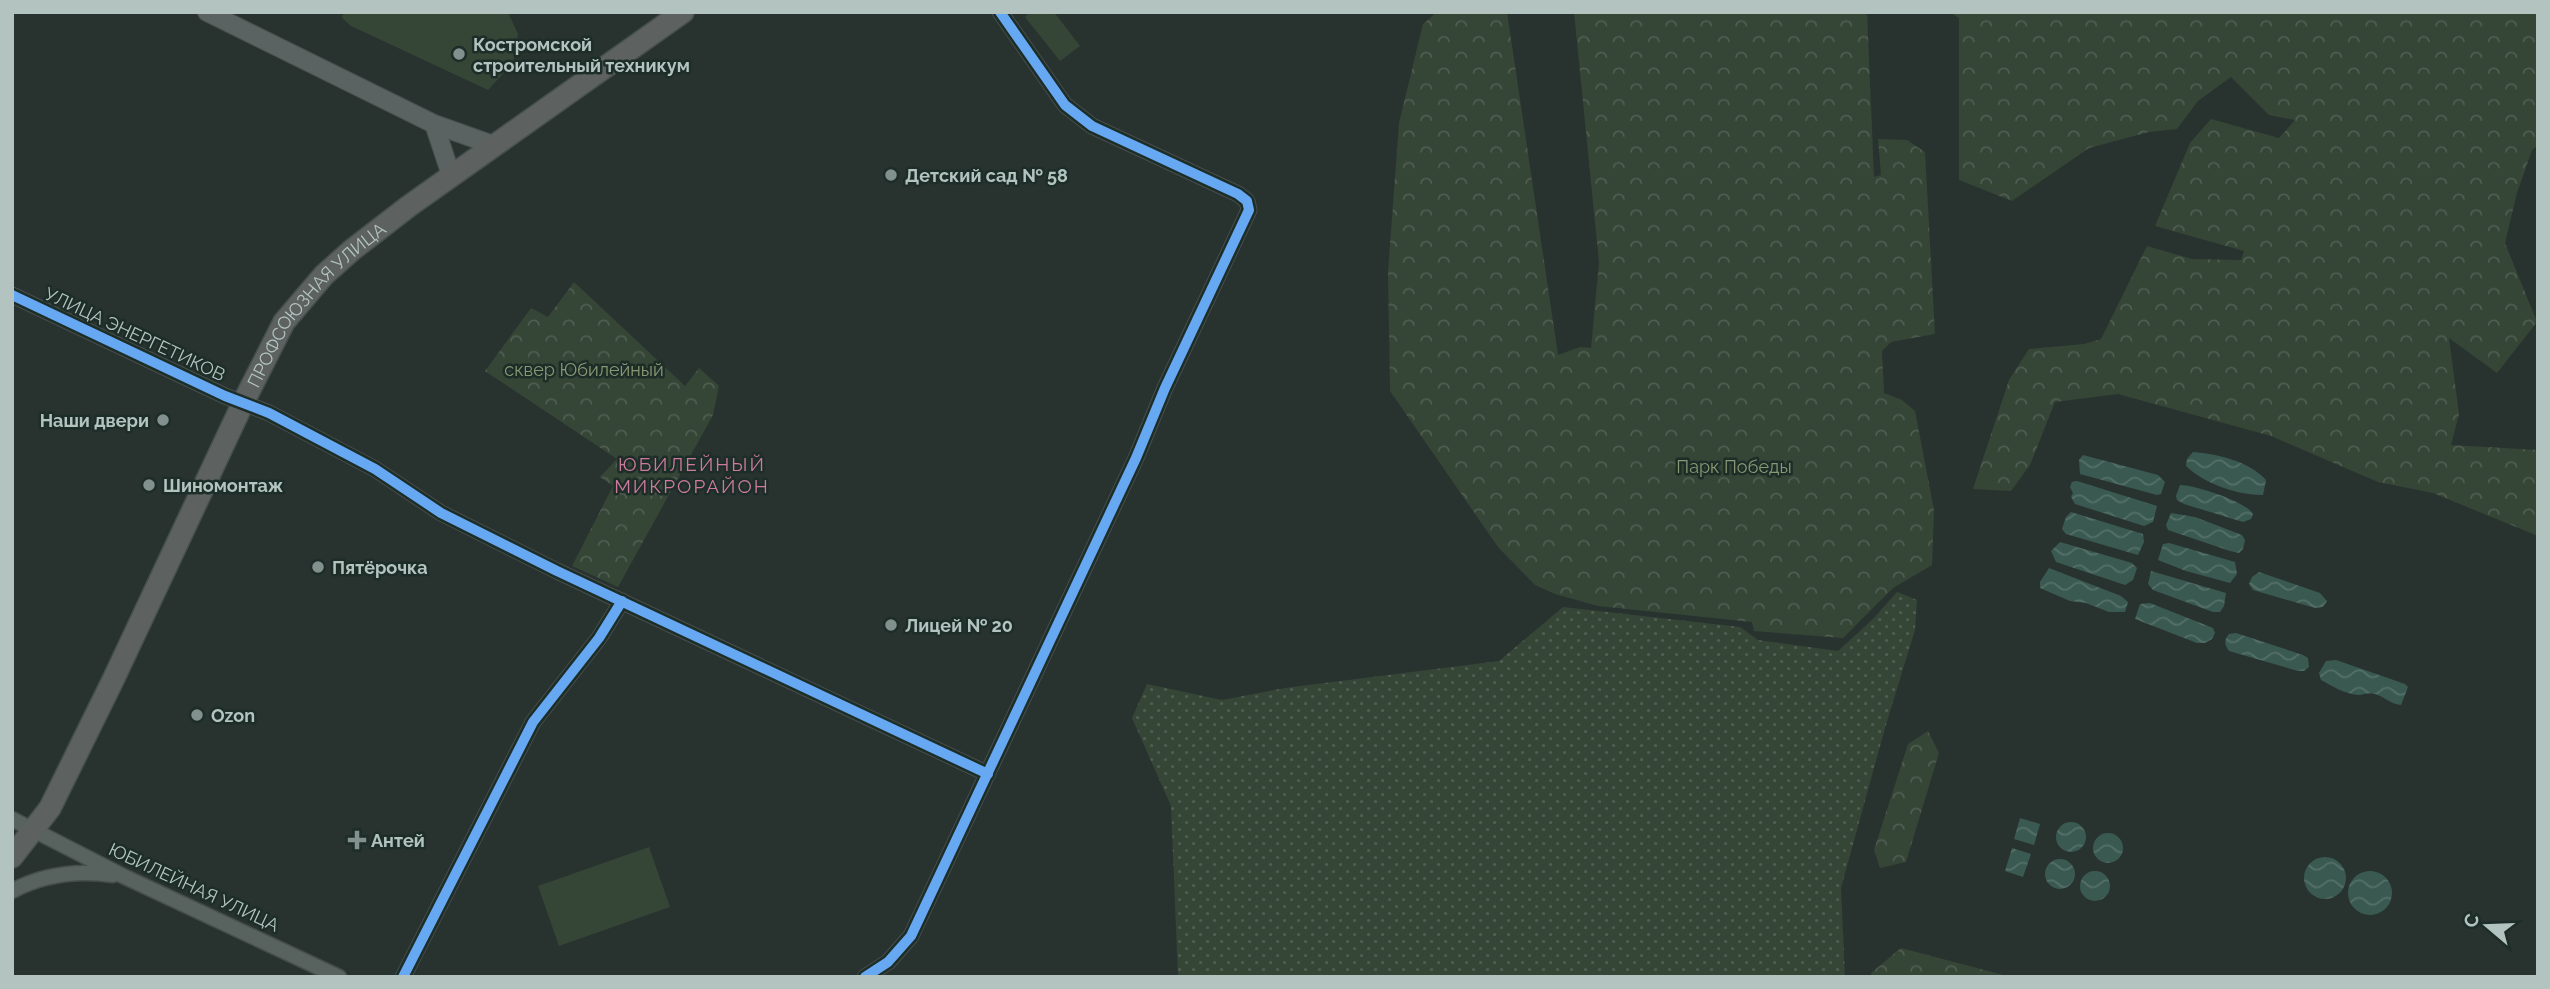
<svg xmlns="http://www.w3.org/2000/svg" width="2550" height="989" viewBox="0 0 2550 989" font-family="Raleway,sans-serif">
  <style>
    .grass { fill: url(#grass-dots) }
    .forest { fill: url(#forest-crowns) }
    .pitch { fill: #354536 }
    .water { fill: url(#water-waves) }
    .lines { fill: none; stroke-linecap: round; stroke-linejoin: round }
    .minor-casing { stroke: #464e4c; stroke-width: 17 }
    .major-casing { stroke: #46504d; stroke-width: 20 }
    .highway-casing { stroke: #454f4d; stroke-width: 24 }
    .minor { stroke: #58625e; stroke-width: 14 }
    .major { stroke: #5b6362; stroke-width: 18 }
    .highway { stroke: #5d6261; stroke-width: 21 }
    .cycleway-casing { stroke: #1d2d28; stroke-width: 15 }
    .cycleway { stroke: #66a8f1; stroke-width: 10 }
    .poi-dot { fill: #82918e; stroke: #1d2d28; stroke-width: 2.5 }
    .labels { text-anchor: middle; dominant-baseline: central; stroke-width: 5; stroke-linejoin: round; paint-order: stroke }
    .poi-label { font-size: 18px; font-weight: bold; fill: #b3c4c0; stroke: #1d2d28; text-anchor: start }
    .street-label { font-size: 18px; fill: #b3c4c0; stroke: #1d2d28 }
    .park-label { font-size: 18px; fill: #8a9773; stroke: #1d2d28 }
    .neighbourhood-label { font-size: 19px; letter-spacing: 2px; fill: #cd7a9d; stroke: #1d2d28 }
  </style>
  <defs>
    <pattern id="grass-dots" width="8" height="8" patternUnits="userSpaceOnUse" patternTransform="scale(1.75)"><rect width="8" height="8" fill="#354536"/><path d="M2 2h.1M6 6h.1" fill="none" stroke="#505e51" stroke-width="1.8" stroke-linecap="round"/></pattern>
    <pattern id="forest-crowns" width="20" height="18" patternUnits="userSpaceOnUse" patternTransform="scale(1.75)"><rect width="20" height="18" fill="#354536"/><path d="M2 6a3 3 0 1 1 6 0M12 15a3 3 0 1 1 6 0" fill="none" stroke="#505e51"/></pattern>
    <pattern id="water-waves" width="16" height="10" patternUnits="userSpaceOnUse" patternTransform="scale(1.75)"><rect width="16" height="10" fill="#3a5a51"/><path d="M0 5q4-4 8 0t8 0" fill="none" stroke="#547068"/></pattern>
  </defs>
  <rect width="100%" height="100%" fill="#283330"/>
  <path class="grass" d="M1897 592 1917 600 1915 630 1885 728 1841 888 1845 977H1178L1171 806 1132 718 1147 684 1222 700 1285 688 1499 661 1563 607 1740 627 1758 640 1838 651 1873 619Z"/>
  <path class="forest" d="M1437 12H1507L1558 355 1580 347 1591 348 1599 262 1574 12H1867L1874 177 1881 175 1878 139 1907 140 1925 152 1935 334 1891 342 1882 351 1884 393 1902 400 1915 411 1934 510 1932 565 1893 588 1843 638 1754 631 1752 622 1598 606 1555 594 1535 585 1498 547 1390 391 1388 272 1399 123 1423 24Z
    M1950 12H2538V145L2532 150 2517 193 2505 243 2537 322 2497 373 2449 338 2459 414 2451 445 2538 450V536L2433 493 2378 482 2271 436 2118 394 2055 402 2030 465 2011 491 1973 489 2009 380 2029 349 2084 344 2101 339 2147 246 2192 259 2241 260 2244 251 2155 226 2190 143 2211 119 2279 138 2295 120 2269 115 2231 77 2198 101 2177 129 2149 132 2089 148 2012 201 1959 180V18Z
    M574 282 685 386 699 368 719 386 713 415 618 587 572 566 613 486 600 477 617 459 485 371 531 308 548 317Z
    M1928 731 1939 753 1906 862 1880 868 1874 850 1908 744Z
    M1901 948 2011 977H1872L1871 973Z"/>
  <path class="pitch" d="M344 12H508L518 34 513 63 488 90 351 26 342 18Z
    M1031 12H1054L1080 46 1060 61 1025 17Z
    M649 847 670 907 559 946 538 886Z"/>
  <path class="water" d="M2193 452C2217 454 2249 461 2266 480L2263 495C2237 495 2205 484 2186 466L2187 459Z
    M2083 455 2158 475 2165 482 2161 494 2157 495 2080 474 2079 460Z
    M2077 481 2157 506 2153 522 2144 526 2075 504 2071 497 2073 493 2070 487 2072 482Z
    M2180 485C2195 485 2247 502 2253 514L2251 519 2243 522 2184 504 2177 500 2176 496Z
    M2071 512 2143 534 2144 542 2138 555 2066 534 2062 529 2066 517Z
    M2171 513 2195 517 2242 535 2245 540 2243 549 2239 553 2230 551 2168 530 2166 525Z
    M2060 542 2132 563 2137 568 2133 580 2125 585 2056 562 2051 551Z
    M2169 543 2235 562 2237 574 2230 583 2186 571 2158 560 2163 544Z
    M2049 568 2121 596 2128 602 2125 612H2109L2086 603 2070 601 2040 588V582Z
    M2151 571 2226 593 2224 606 2220 612H2213L2153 590 2148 584Z
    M2259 572 2320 593 2327 601 2323 607 2315 608 2253 590 2249 584 2252 577Z
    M2150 603 2213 628 2215 633 2212 639 2205 643H2197L2135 619 2140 604Z
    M2236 633 2303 655 2308 658 2309 667 2304 671H2298L2229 651C2224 644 2224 640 2229 634Z
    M2336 660 2405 684 2408 687 2401 705C2390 704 2385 697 2375 694 2369 692 2364 695 2358 695 2345 694 2332 686 2321 680L2319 673 2326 661Z
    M2020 818 2040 824 2034 845 2014 839Z
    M2056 837a15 15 0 1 1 30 0a15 15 0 1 1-30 0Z
    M2093 848a15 15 0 1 1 30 0a15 15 0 1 1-30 0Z
    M2012 848 2031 854 2023 877 2005 871Z
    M2304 878a21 21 0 1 1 42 0a21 21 0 1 1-42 0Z
    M2045 874a15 15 0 1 1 30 0a15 15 0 1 1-30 0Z
    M2080 886a15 15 0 1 1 30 0a15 15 0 1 1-30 0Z
    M2348 893a22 22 0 1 1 44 0a22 22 0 1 1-44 0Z"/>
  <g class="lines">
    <defs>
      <path id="minor" d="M12 295 225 396 269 413 375 469 441 513 557 571 988 774
        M12 819 123 876 339 977
        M12 891C44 874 77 870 113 875
        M403 977 533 722 599 638 622 601
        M865 977 888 962 911 936 1136 458 1165 388 1249 210 1247 201 1238 194 1092 126 1065 105 1000 12"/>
      <path id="major" d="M207 12 434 124 493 145
        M434 124 451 175"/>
      <g id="highway">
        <path id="s1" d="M12 857 50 808 114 678 243 403 284 322 324 275 352 250 409 206 683 12"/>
      </g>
    </defs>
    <use href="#minor" class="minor-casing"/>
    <use href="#major" class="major-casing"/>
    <use href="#highway" class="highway-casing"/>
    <use href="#minor" class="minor"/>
    <use href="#major" class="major"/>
    <use href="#highway" class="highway"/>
    <defs>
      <path id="cycleway" d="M12 295 225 396 269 413 375 469 441 513 557 571 988 774
        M403 977 533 722 599 638 622 601
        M865 977 888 962 911 936 1136 458 1165 388 1249 210 1247 201 1238 194 1092 126 1065 105 1000 12"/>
    </defs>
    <use href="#cycleway" class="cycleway-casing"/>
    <use href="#cycleway" class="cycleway"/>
  </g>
  <g class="poi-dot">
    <circle cx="459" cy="54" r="7"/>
    <circle cx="891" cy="175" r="7"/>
    <circle cx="163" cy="420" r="7"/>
    <circle cx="149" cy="485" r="7"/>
    <circle cx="318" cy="567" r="7"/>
    <circle cx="891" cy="625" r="7"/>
    <circle cx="197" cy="715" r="7"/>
    <path d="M353.5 829.5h7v7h7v7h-7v7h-7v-7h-7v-7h7z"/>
  </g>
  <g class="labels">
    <g class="poi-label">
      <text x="473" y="44">Костромской<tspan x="473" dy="21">строительный техникум</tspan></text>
      <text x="905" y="175">Детский сад № 58</text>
      <text x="149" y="420" text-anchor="end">Наши двери</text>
      <text x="163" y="485">Шиномонтаж</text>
      <text x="332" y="567">Пятёрочка</text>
      <text x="905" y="625">Лицей № 20</text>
      <text x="211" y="715">Ozon</text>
      <text x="371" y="840">Антей</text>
    </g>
    <g class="street-label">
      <text stroke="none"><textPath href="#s1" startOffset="635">ПРОФСОЮЗНАЯ УЛИЦА</textPath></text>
      <text transform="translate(135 334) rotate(25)">УЛИЦА ЭНЕРГЕТИКОВ</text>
      <text transform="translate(194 887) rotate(25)">ЮБИЛЕЙНАЯ УЛИЦА</text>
    </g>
    <g class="park-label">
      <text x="584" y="369">сквер Юбилейный</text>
      <text x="1734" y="466">Парк Победы</text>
    </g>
    <g class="neighbourhood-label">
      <text x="692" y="464">ЮБИЛЕЙНЫЙ<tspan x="692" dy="22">МИКРОРАЙОН</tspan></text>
    </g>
  </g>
  <rect width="2550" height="989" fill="none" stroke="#b3c4c0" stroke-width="28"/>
  <g transform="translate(2487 926) rotate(289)" stroke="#1d2d28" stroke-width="5" paint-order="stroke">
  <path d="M0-5L12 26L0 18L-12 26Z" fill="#b3c4c0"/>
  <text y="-10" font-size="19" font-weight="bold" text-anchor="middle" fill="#b3c4c0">С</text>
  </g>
</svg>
